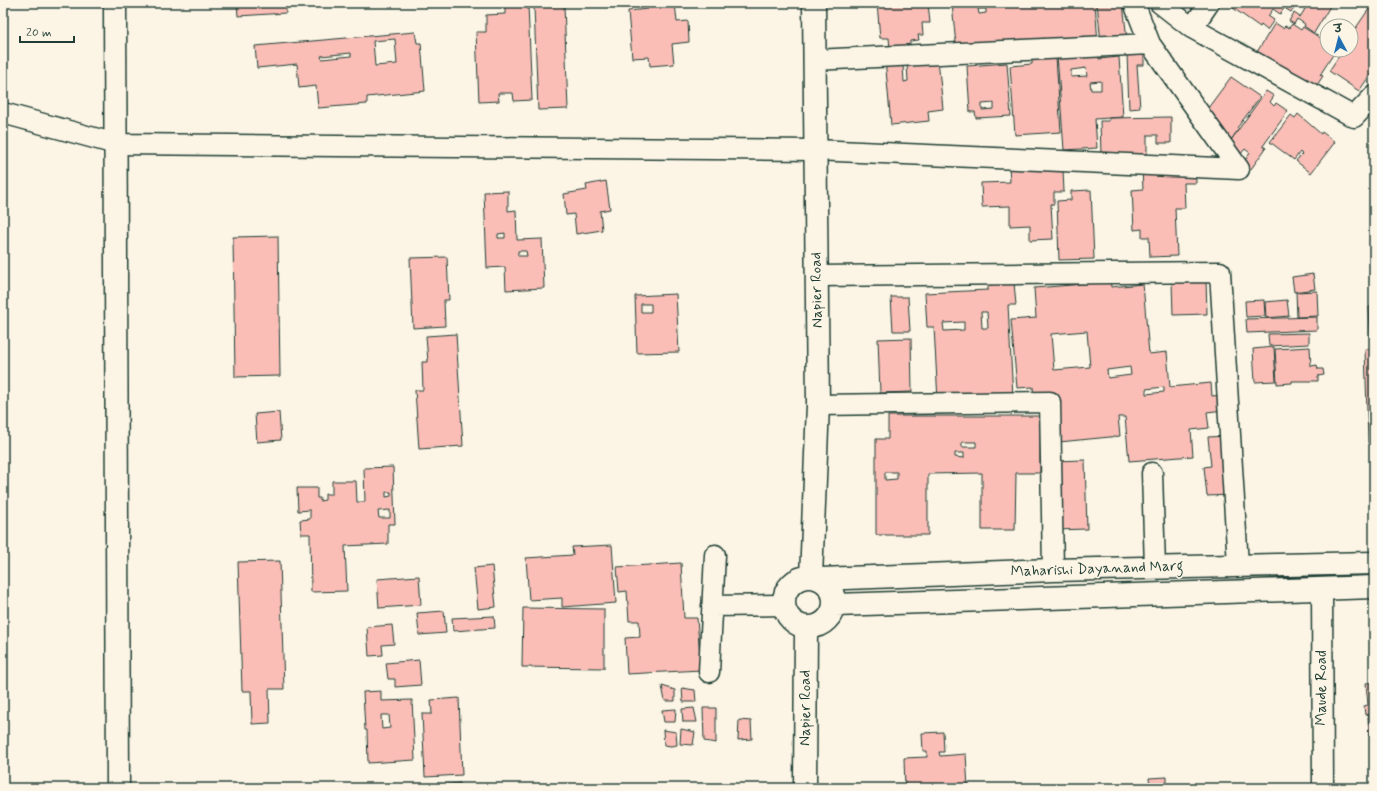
<svg xmlns="http://www.w3.org/2000/svg" width="1377" height="791" viewBox="0 0 1377 791" font-family="Mynerve,'Playpen Sans Deva',sans-serif">
  <style>
    .building { fill: #fabeb7; stroke: #1f3d34; fill-rule: evenodd }
    .lines { fill: none; stroke-linecap: round; stroke-linejoin: round }
    .street-casing { stroke: #1f3d34; stroke-width: 23 }
    .secondary-casing { stroke: #1f3d34; stroke-width: 25 }
    .street { stroke: #fcf5e5; stroke-width: 20 }
    .secondary { stroke: #fcf5e5; stroke-width: 22 }
    .labels { text-anchor: middle; dominant-baseline: central; stroke-width: 3; stroke-linejoin: round; paint-order: stroke }
    .street-label { font-size: 15px; fill: #1f3d34; stroke: #fcf5e5 }
  </style>
  <rect width="100%" height="100%" fill="#fcf5e5"/>
  <filter id="ink" filterUnits="userSpaceOnUse"><feTurbulence type="fractalNoise" baseFrequency=".025" numOctaves="2"/><feDisplacementMap in="SourceGraphic" scale="8" xChannelSelector="R" yChannelSelector="G"/><feConvolveMatrix kernelMatrix="1 2 1 2 8 2 1 2 1" color-interpolation-filters="sRGB"/></filter>
  <g filter="url(#ink)">
    <path class="building" d="M237 3H286V13L238 16Z
      M647 3H675L677 22 688 21 689 42 672 44 674 64 650 66 649 57 632 58 628 11 648 9Z
      M877 3H928L930 23H922L923 35H918L919 40 910 41V47L890 49 889 38H880Z
      M952 3H1095L1098 43 1024 46 1023 40 956 46ZM978 9H986V13L979 14Z
      M1097 3H1123L1127 40 1101 43Z
      M1185 3H1205L1195 10Z
      M1226 3H1288L1280 14 1273 9 1268 16 1274 20 1267 30 1261 25 1260 27Z
      M1290 3H1332L1314 33 1304 26 1305 24 1297 19 1294 24 1289 21 1294 13 1300 17 1305 9 1296 4 1291 12 1286 9Z
      M1373 3 1374 69 1359 91 1329 71 1341 53 1340 52 1341 50H1351V35Z
      M528 5 532 100 514 101 513 93H498L499 101 479 102 476 32H486V15L505 14V6Z
      M564 5 568 109 538 110 534 7Z
      M1275 23 1283 28 1285 26 1289 28 1292 24 1301 30 1303 27 1327 42V50H1336L1320 75 1323 76 1313 91 1257 52Z
      M415 32 417 43H421L425 91 367 97V104L318 108 316 86 299 88 297 64 257 68 255 46ZM395 39 397 64 375 66 373 41ZM351 53V56L322 59 321 56Z
      M1098 52 1099 59 1119 57 1123 117 1095 119 1097 148 1064 150 1057 55ZM1086 68 1087 76 1071 77V70ZM1101 81V90H1091L1090 82Z
      M1127 53H1144V65H1137L1140 108 1129 109Z
      M1056 58 1061 132 1015 135 1010 66 1032 64V60Z
      M885 59H938L943 109 928 111 929 121 891 125ZM907 64 908 81 904 82 903 65Z
      M1007 63 1011 116 976 118 975 112H970L967 66ZM994 103V109L982 110V104Z
      M1231 77 1260 97 1237 128 1239 129 1228 144 1202 116Z
      M1266 91 1274 96 1270 102 1274 106 1276 103 1288 111 1263 146 1266 148 1251 169 1243 163 1250 153 1245 149 1239 156 1226 147Z
      M1298 114 1321 134 1322 132 1335 142 1311 173 1296 161 1302 154 1300 152 1294 160 1270 142 1291 115 1295 118Z
      M1171 117V143H1158V135H1147V154L1101 155 1100 121H1109V118Z
      M1195 159 1196 183H1184L1185 208H1175L1177 256 1150 257 1149 237H1142V229L1134 230 1132 190 1143 189 1142 169Z
      M1009 165 1063 169 1064 192H1054V204H1051L1053 239 1030 240V225L1010 226V206L982 207 981 183 1010 182Z
      M606 181 610 209 600 211 602 230 576 234 574 214 566 215 564 194 587 190 586 185Z
      M1091 190 1094 259 1059 260 1057 201 1071 200V191Z
      M508 191V211L516 210 517 240 542 239 544 288 506 290 505 267 487 268 484 192ZM505 233V238H498V234ZM518 251H526L527 256H518Z
      M278 236 280 376 235 377 233 237Z
      M447 257 449 300H444L445 326 413 328 410 258Z
      M1313 274 1315 289 1294 292 1292 277Z
      M1110 278 1111 287 1143 284 1149 354 1167 352 1170 387 1211 383 1212 396 1222 395 1224 410 1207 412 1209 428 1191 430 1193 456 1129 461 1125 417H1118L1120 436 1059 442 1034 398 1033 387 1017 388 1011 320 1036 318 1034 288 1085 284V280ZM1087 331 1090 367 1054 370 1051 334ZM1130 367 1131 375 1108 378 1107 370ZM1164 387V392L1146 394V389Z
      M1206 280 1207 314 1173 315 1172 282Z
      M1014 283 1016 305H1008L1013 397 938 401 934 327H927L925 293 988 290V285ZM981 312H987L988 328H982ZM964 322V330L944 331 943 323Z
      M1317 291 1318 316 1297 317 1296 292Z
      M676 294 679 352 637 353 635 296ZM641 304H651V312H641Z
      M891 297H908L910 331H893Z
      M1264 300 1265 316 1246 317 1245 301Z
      M1287 300 1289 316 1266 318 1265 302Z
      M1369 307H1374V443H1368L1365 349H1371Z
      M1317 317V330L1247 333 1246 319Z
      M1309 333V344L1269 346 1268 334Z
      M456 334 463 446 419 449 415 390H423L422 362H428L426 336Z
      M911 338 912 392 880 393 878 339Z
      M1274 347 1276 381 1255 382 1253 349Z
      M1310 347 1311 366 1317 365 1318 369H1323L1324 375 1318 376V381H1292V383L1277 384 1275 349Z
      M279 412 281 440 257 442 255 414Z
      M888 416H1040V473H1016L1015 530H982V473L928 474V535H876V439H888ZM962 442H976V447H962ZM955 453H964V458L955 457ZM885 472H897V479L885 480Z
      M1227 436 1231 495 1207 496 1204 467 1211 466 1208 437Z
      M1085 460 1087 529 1055 530 1053 461Z
      M393 467 395 524H388V544L345 546 347 591 311 592 310 534H301L300 520 310 519V510L298 511 297 488H317V498H320V501L325 500V494H332V481H356L357 502H365L364 468ZM386 492H391V496L386 497ZM390 510V518H379L378 511Z
      M612 545 616 603 562 607V598L529 600 526 558 573 555 572 547Z
      M280 561 284 689H269L270 723 252 724 251 691H242L238 562Z
      M681 563 684 618H697L701 670 627 674 625 638 640 637 639 621H629L627 591 619 592 617 567Z
      M492 566 496 607 478 609 474 568Z
      M419 576 421 605 379 608 377 579Z
      M523 608 604 609V668L522 667Z
      M444 611 446 633 419 635 417 613Z
      M494 616 495 628 453 631 452 618Z
      M392 625 394 644 382 645 383 655 369 656 367 627Z
      M419 660 421 685 395 687V679H388L386 663Z
      M1374 682V734L1369 735 1368 717H1369V714L1365 715 1364 706 1368 705 1366 683Z
      M662 686 675 690V701H665Z
      M682 688 695 690 696 702H683Z
      M381 691V701L412 700 415 760 368 763 367 730H365L363 692ZM381 715H389L390 728 382 729Z
      M459 698 462 775 425 777 422 714H432L431 700Z
      M694 708 697 722H683L682 709Z
      M703 708H716V743L704 741Z
      M676 709 675 722H664L662 710Z
      M739 720 751 721 752 739 738 740Z
      M681 729 695 732 693 745 680 744Z
      M663 730 676 732 677 745 671 746 664 745Z
      M943 732 944 752H939L940 756 966 754 968 788H905L904 758 927 757V751H923L922 733Z
      M1167 777V788H1184H1150L1149 778Z
      M460 783V788H430L429 786Z"/>
    <g class="lines">
      <defs>
        <path id="street" d="M1134 3 1150 44 1239 169
          M1160 3 1192 28 1354 117 1374 96
          M1192 28 1209 3
          M814 60 1150 44
          M3 113 116 144 815 150 1239 169
          M817 276 1220 272 1238 565
          M818 405 1050 402 1053 570
          M1152 473 1155 567
          M1322 588 1323 788
          M712 606 784 605
          M709 672 715 555"/>
        <path id="secondary" d="M115 3 118 788
          M784 602a25 25 0 1 1 50 0a25 25 0 1 1-50 0Z
          M811 577 818 405 814 3
          M821 579 1053 570 1374 563
          M835 605 1374 587
          M805 788 806 628"/>
      </defs>
      <use href="#street" class="street-casing"/>
      <use href="#secondary" class="secondary-casing"/>
      <use href="#street" class="street"/>
      <use href="#secondary" class="secondary"/>
    </g>
  </g>
  <g class="labels">
    <g class="street-label">
      <text transform="translate(817 290) rotate(-91)">Napier Road</text>
      <text transform="translate(1097 569) rotate(-2)">Maharishi Dayanand Marg</text>
      <text transform="translate(1322 688) rotate(-90)">Maude Road</text>
      <text transform="translate(806 708) rotate(-90)">Napier Road</text>
    </g>
  </g>
  <rect width="1377" height="791" fill="none" stroke="#fcf5e5" stroke-width="16"/>
  <rect x="8" y="8" width="1361" height="775" fill="none" stroke="#1f3d34" stroke-width="1.5" filter="url(#ink)"/>
  <g transform="translate(1339 38) rotate(353)"><circle r="19" fill="#fcf5e5" stroke="#a4ab9e"/>
  <path d="M0-3L7 15L0 10L-7 15Z" fill="#1f6fb2"/>
  <text y="-6" font-size="11" font-weight="bold" text-anchor="middle" fill="#1f3d34">उ</text>
  </g>
  <path d="M20 36v6h54v-6" fill="none" stroke="#1f3d34" stroke-width="2"/>
  <text x="26" y="36" font-size="12" fill="#1f3d34" stroke="#fcf5e5" stroke-width="3" paint-order="stroke">20 m</text>
</svg>
